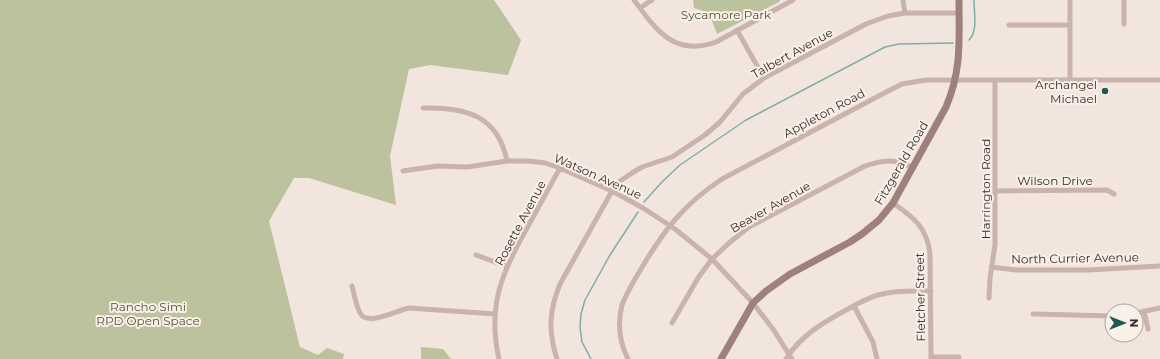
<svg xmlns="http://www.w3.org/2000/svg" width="1160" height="359" viewBox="0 0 1160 359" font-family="Montserrat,sans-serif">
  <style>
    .green { fill: #bcc19e }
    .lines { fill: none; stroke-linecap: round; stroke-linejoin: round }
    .stream { stroke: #7dafa8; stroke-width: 1.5 }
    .minor { stroke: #cab3aa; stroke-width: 5 }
    .secondary { stroke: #9e817b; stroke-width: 7 }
    .poi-dot { fill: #1f5952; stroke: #faf0ea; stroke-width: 1.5 }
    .labels { text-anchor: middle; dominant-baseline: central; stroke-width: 4; stroke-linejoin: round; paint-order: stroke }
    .park-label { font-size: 12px; fill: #4e562d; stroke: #faf0ea }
    .street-label { font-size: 12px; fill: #382b29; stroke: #faf0ea }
    .poi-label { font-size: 12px; fill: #382b29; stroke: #faf0ea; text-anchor: end }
  </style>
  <rect width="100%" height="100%" fill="#f2e5de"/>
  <path class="green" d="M0 0H494L521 40 508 75 430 65 409 69 390 156 396 205 309 178H294L269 221 300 347 318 355 327 348 344 354 343 359H0Z
    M693 0H780L779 2 717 34 709 13 694 8Z
    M421 347 443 349 451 359H421Z"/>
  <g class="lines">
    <path class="stream" d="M969 40C978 31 974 13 974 0
      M644 202 661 183 680 165 746 120 885 47 899 44 953 43
      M591 359 582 342 580 327 581 314 585 300 610 255 638 212"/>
    <path class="minor" d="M634 0C656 30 674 57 716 42L793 0
      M903 0 905 13
      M1070 0V80
      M1124 0V24
      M640 8 652 0
      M1009 25H1070
      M737 30 764 78
      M423 108C465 107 498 115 507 161
      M403 171 437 166 467 167 507 161H529L545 163 560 168 612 191 643 208 675 229 712 259 753 303 773 329 792 359
      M995 191 1107 190 1114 194
      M893 203C914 218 926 226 930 253L931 359
      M476 255 506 266
      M991 267 1016 270H1088L1160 266
      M352 286C354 294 356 305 360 313 367 327 397 310 409 308L495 314
      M989 298 990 278 995 245V80
      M854 306 873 342 877 359
      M1144 311 1148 329
      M1136 313 1160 308
      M1033 314 1112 316
      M672 323 698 278 712 259 729 243 749 227 865 166C883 160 895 158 913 168
      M931 357H959
      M499 359C487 306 502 272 527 228 538 208 549 188 560 168
      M557 359C548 331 549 311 560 284L612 191 620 181 632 173 642 167 672 157 705 135 720 122 743 94 764 78 866 24 888 16 905 13H959
      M628 359C619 341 617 324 622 305 627 292 634 281 641 269 664 230 684 204 722 179L890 90 902 84 926 80H1160
      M786 359C801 335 824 322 848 309 860 302 873 295 887 293 902 290 916 291 931 291"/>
    <path class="secondary" d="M721 359 753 303 766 291 790 274 850 242 862 234 879 220 893 203 946 107C962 70 959 39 959 0"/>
  </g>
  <circle class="poi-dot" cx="1105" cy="91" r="4"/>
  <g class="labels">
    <g class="park-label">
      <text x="726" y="14">Sycamore Park</text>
      <text x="148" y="306">Rancho Simi<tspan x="148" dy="14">RPD Open Space</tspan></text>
    </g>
    <g class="street-label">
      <text transform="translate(792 53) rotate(-29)">Talbert Avenue</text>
      <text transform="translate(824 113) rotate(-28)">Appleton Road</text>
      <text transform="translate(901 163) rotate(-60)">Fitzgerald Road</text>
      <text transform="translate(598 176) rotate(24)">Watson Avenue</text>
      <text x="1055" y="180">Wilson Drive</text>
      <text transform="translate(985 189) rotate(-90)">Harrington Road</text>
      <text transform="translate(770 207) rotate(-30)">Beaver Avenue</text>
      <text transform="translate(520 223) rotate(-62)">Rosette Avenue</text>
      <text transform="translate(1075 258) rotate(-1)">North Currier Avenue</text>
      <text transform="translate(920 297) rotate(-91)">Fletcher Street</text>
    </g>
    <g class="poi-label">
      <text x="1097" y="84">Archangel<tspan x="1097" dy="14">Michael</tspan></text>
    </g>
  </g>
  <g transform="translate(1124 323) rotate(90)"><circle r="19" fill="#faf0ea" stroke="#aca19d"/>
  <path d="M0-3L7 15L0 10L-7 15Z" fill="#1f5952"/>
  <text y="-6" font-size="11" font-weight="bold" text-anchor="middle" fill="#382b29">N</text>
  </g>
</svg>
